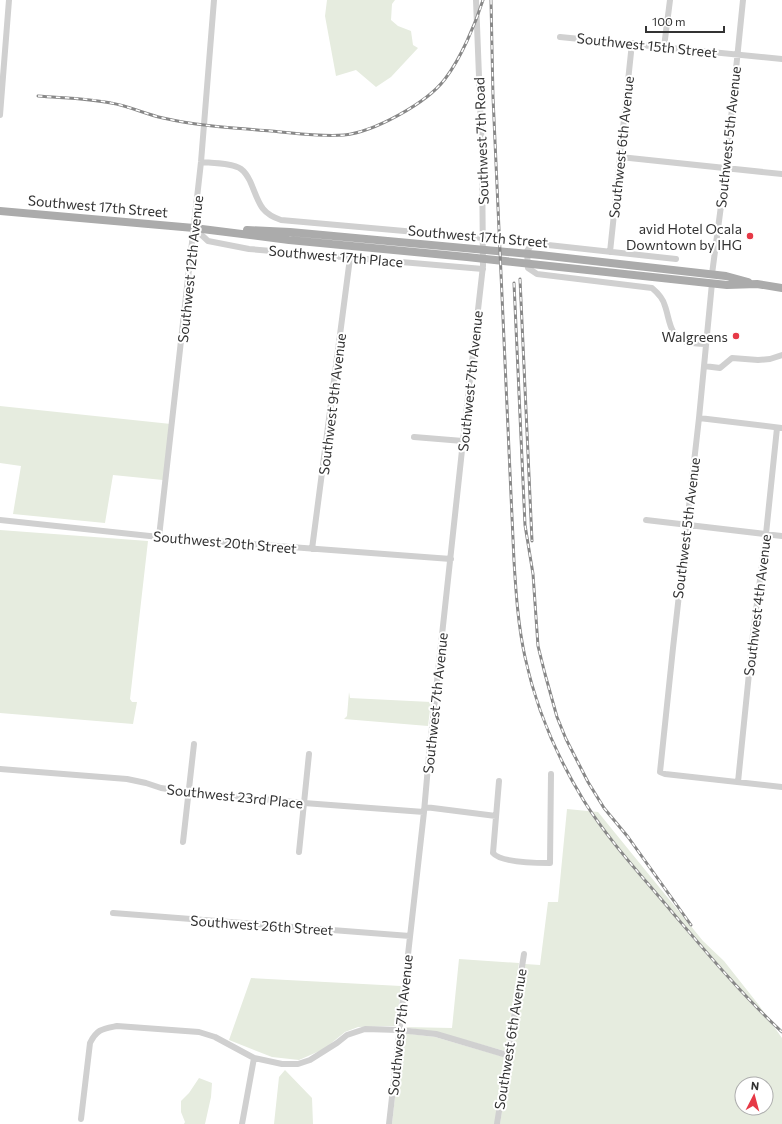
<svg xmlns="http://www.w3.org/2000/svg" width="782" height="1124" viewBox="0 0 782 1124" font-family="Commissioner,sans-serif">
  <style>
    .green { fill: #e6ecdf; fill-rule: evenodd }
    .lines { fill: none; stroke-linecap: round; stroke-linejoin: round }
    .minor { stroke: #d0d0d0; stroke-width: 6 }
    .major { stroke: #ababab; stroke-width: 8 }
    .rail-casing { stroke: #888; stroke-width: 3 }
    .rail { stroke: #fff; stroke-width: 1.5; stroke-dasharray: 4.5; stroke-linecap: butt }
    .poi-dot { fill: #e63946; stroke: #fff; stroke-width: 1.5 }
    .labels { text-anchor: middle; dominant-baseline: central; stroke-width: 4; stroke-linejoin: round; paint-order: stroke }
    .street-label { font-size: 14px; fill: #333; stroke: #fff }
    .poi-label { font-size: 14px; fill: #333; stroke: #fff; text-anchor: end }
  </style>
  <rect width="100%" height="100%" fill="#fff"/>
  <path class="green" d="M327 0H395L392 4 391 20 398 26 411 31 413 45 418 48 391 77 376 87 356 70 336 76 325 16Z
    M0 406 171 424 163 480 113 475 105 523 13 514 21 466 0 463Z
    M0 530 148 541 130 699 132 702H137L133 724 0 713Z
    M349 692 350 698 431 702 428 726 248 711 344 719 347 716Z
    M567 809 598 812 703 941 724 961 758 1004 782 1038V1124H500L525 964 540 965 548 902H558ZM742 1084H766V1108H742Z
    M459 959 519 963 505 1051 436 1032 402 1027 452 1028Z
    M251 978 401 986 397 1026 358 1027 345 1032 324 1049 299 1060 272 1057 229 1040Z
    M402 1033 435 1037 504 1057 495 1124H392Z
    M285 1070 312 1098 313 1124H274L279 1077Z
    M199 1078 212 1083 211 1097 205 1124H184L185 1122 181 1112V1101L189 1093Z"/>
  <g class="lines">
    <path class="minor" d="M560 37 782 59
      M664 47 670 0
      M0 115 9 0
      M620 157 782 174
      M201 162C211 163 233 163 241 169 245 172 248 177 250 181 259 201 259 213 281 220L483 238
      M194 228 208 241 249 249 483 269
      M610 252 632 43
      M676 259 539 244H532L527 251 528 268 537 274 652 288C658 293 663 298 665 306 670 320 669 337 687 342 693 344 700 344 706 344
      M712 274 726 168 743 0
      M712 283 699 418 673 648 660 772 665 774 782 787
      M704 366 720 368 732 358 758 360 770 359 782 355
      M699 418 782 428
      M414 437 463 441
      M0 520 159 537 451 559
      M646 520 782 536
      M159 537 201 162 214 0
      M312 549 350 258
      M0 769 127 779 146 783 161 788 188 792 304 803 424 812
      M499 781 493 853C501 863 538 863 550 863L551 774
      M738 782 753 634 766 534 777 428
      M425 807 496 816
      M183 842 194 744
      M299 852 309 754
      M113 913 410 936
      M81 1119 90 1043C97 1029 102 1029 117 1026L199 1032 215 1037 254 1058 282 1064H298L310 1060 337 1043 347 1035 365 1029 399 1030 436 1034 507 1055
      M242 1124 254 1058
      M389 1124 424 812 429 755 463 441 483 266 482 153 476 0
      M497 1124 524 954"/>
    <path class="major" d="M0 211 194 228 289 240 467 257 727 285 757 284 782 288
      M247 230 290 232 540 255 726 276 748 282"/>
    <defs>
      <path id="rail" d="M491 0 493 97 514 561C516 593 518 625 525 657 536 708 557 757 584 801 609 841 642 876 672 912 707 953 742 995 782 1032
        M38 96C62 98 87 98 111 103 129 106 145 114 163 118 198 126 235 128 271 131 295 133 320 137 344 135 374 132 427 103 445 79 461 58 475 25 483 0
        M520 279 532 541
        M514 283 525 525 533 574 538 646 545 674 557 717 566 739 588 782 604 808 628 837 691 925"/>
    </defs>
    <use href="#rail" class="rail-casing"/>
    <use href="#rail" class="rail"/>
  </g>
  <g class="poi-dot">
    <circle cx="750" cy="236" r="4"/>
    <circle cx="736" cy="336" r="4"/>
  </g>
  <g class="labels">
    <g class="street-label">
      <text transform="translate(647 45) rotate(6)">Southwest 15th Street</text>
      <text transform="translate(728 137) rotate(-84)">Southwest 5th Avenue</text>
      <text transform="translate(481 141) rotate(-92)">Southwest 7th Road</text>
      <text transform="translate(621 147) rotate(-84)">Southwest 6th Avenue</text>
      <text transform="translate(98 206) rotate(5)">Southwest 17th Street</text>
      <text transform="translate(478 236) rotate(5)">Southwest 17th Street</text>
      <text transform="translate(336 256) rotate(5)">Southwest 17th Place</text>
      <text transform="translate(190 269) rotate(-84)">Southwest 12th Avenue</text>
      <text transform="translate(470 381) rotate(-84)">Southwest 7th Avenue</text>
      <text transform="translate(332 404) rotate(-83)">Southwest 9th Avenue</text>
      <text transform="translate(686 528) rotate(-83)">Southwest 5th Avenue</text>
      <text transform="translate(225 542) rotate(5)">Southwest 20th Street</text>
      <text transform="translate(757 605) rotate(-83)">Southwest 4th Avenue</text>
      <text transform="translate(435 703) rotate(-84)">Southwest 7th Avenue</text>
      <text transform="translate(235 796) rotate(6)">Southwest 23rd Place</text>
      <text transform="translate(262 925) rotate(4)">Southwest 26th Street</text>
      <text transform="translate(400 1025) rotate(-84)">Southwest 7th Avenue</text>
      <text transform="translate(510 1039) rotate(-81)">Southwest 6th Avenue</text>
    </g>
    <g class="poi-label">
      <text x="742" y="228">avid Hotel Ocala<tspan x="742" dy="16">Downtown by IHG</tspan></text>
      <text x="728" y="336">Walgreens</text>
    </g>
  </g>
  <g transform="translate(754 1096) rotate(6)"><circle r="19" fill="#ffffff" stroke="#adadad"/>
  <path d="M0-3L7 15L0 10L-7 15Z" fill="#e63946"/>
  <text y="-6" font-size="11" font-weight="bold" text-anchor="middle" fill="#333333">N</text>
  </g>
  <path d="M646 26v6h78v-6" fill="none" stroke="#333333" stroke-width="2"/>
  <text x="652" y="26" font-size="12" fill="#333333" stroke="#ffffff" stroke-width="3" paint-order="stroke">100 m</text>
</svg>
